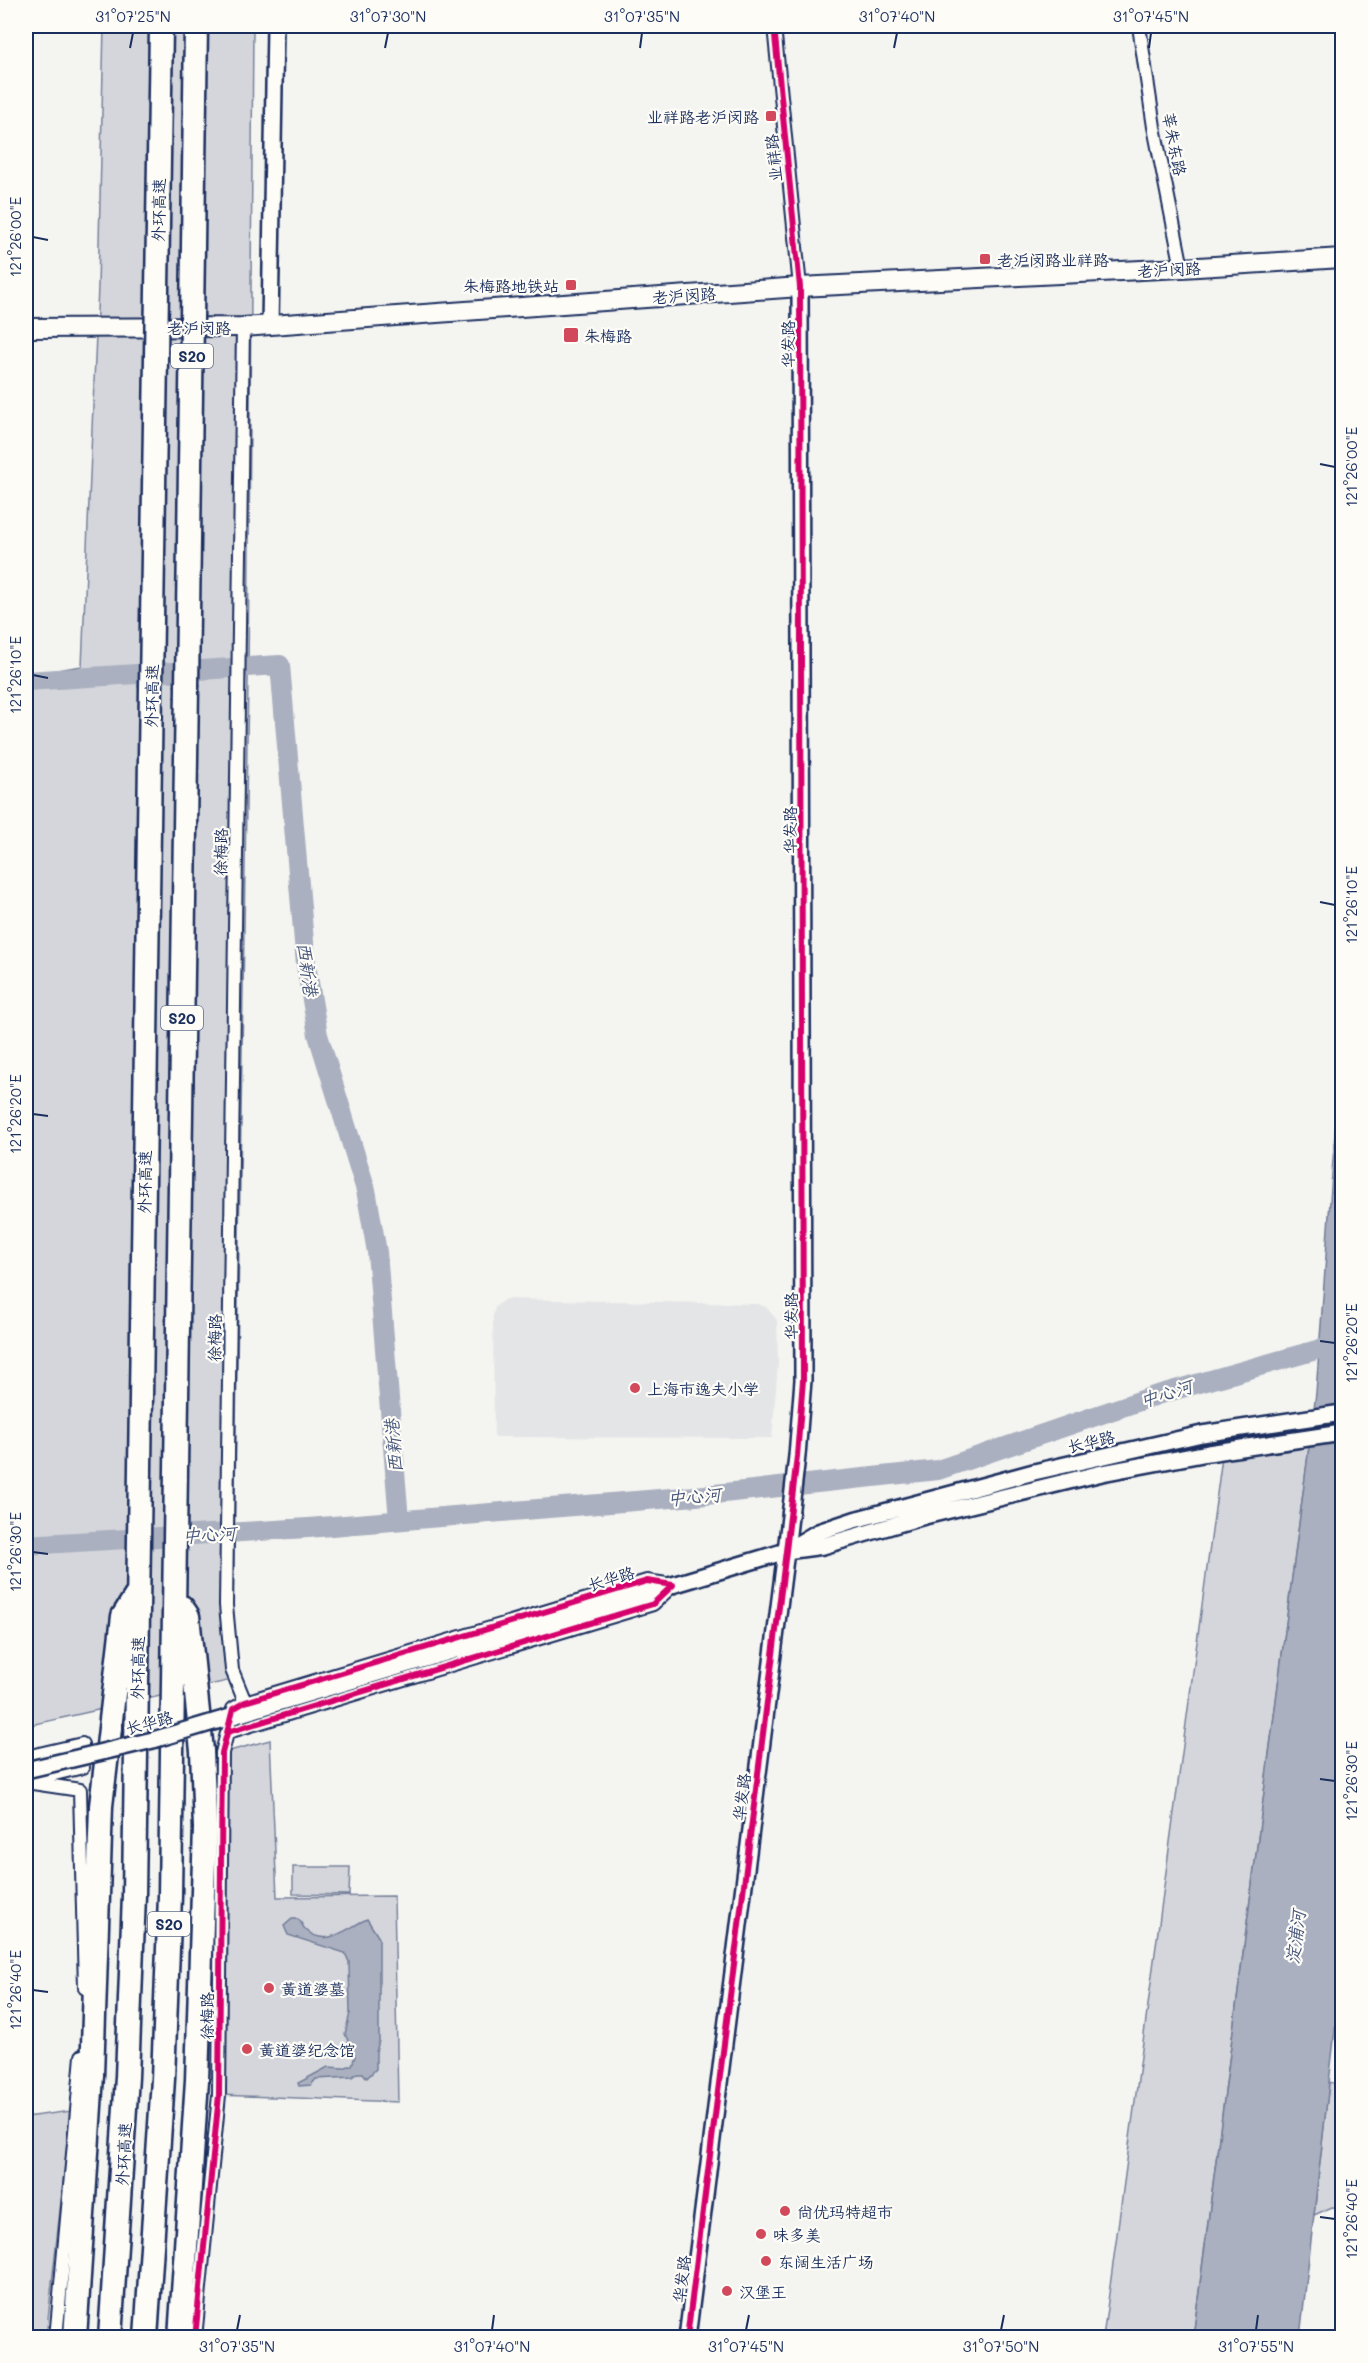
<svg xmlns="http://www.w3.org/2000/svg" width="1368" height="2363" viewBox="0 0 1368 2363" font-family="Mali,'LXGW WenKai TC',sans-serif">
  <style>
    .built { fill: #e4e5e6 }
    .green { fill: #d4d6db; stroke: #78829c; stroke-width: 1.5 }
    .water { fill: #aab0bf; stroke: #717c98; stroke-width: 1.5 }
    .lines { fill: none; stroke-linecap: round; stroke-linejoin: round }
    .river { stroke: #aab0bf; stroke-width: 20 }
    .minor-casing { stroke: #1b2f5e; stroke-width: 16 }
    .tertiary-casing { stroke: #1b2f5e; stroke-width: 20 }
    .secondary-casing { stroke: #1b2f5e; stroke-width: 22 }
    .motorway-casing { stroke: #1b2f5e; stroke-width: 27 }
    .minor { stroke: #fdfcf7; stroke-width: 12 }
    .tertiary { stroke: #fdfcf7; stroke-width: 15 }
    .secondary { stroke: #fdfcf7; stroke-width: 18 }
    .motorway { stroke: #fdfcf7; stroke-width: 22 }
    .tertiary-bridge-casing { stroke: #1b2f5e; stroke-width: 20; stroke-linecap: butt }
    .motorway-bridge-casing { stroke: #1b2f5e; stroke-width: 27; stroke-linecap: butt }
    .tertiary-bridge { stroke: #fdfcf7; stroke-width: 15 }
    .motorway-bridge { stroke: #fdfcf7; stroke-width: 22 }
    .cycleway-casing { stroke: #fdfcf7; stroke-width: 10 }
    .cycleway { stroke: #d6006c; stroke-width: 6 }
    .ticks { fill: none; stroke: #1b2f5e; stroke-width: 2 }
    .poi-dot { fill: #d1495b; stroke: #fdfcf7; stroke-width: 2 }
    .labels { text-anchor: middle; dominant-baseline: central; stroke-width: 4.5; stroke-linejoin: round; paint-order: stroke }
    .shield { fill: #fdfcf7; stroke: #5f6c8c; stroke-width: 1.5 }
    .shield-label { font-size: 15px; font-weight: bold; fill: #1b2f5e }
    .poi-label { font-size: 16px; fill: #1b2f5e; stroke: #fdfcf7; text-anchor: start }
    .street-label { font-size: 16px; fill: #1b2f5e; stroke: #fdfcf7 }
    .water-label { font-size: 18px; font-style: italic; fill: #46567b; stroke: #fdfcf7 }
    .neatline { fill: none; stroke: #1b2f5e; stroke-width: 2 }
    .ticks-label { font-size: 15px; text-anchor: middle; fill: #1b2f5e }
  </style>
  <rect width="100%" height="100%" fill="#f4f4f1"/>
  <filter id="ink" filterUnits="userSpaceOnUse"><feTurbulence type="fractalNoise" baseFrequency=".0167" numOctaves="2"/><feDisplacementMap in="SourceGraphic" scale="12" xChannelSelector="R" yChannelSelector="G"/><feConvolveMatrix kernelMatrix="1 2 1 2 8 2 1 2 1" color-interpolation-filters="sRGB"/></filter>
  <g filter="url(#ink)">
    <path class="built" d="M505 1299 758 1304 766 1307 777 1320 778 1363 772 1438 494 1437 493 1315 495 1307Z"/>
    <path class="green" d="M104 26H253L248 680 232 1680 26 1726V675L82 666 98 287Z
      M1310 1440 1193 2337 1103 2338 1222 1457Z
      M270 1740 277 1897 394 1896 398 2102 219 2095 222 1753Z
      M293 1867H350L349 1895 293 1894Z
      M1329 2082 1342 2085V2208L1332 2207 1314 2215Z
      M71 2111 46 2337H26V2117Z"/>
    <path class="water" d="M1342 1037V1969L1300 2337 1193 2338 1316 1393Z
      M292 1919H298C302 1922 302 1927 306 1930 327 1949 348 1927 367 1919L379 1938V2041L376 2052V2069L367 2078 363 2073H357L352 2077 316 2079 311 2085 299 2086 298 2083 328 2067 343 2068 352 2065 355 2056 345 2034 350 2013 349 1962 345 1953 288 1935 284 1926Z"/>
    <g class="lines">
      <path class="river" d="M26 681 280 665 306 965 318 1035 366 1190 377 1252 399 1520
        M26 1545 308 1528 696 1496 938 1470 1157 1395 1320 1349 1342 1341"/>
      <defs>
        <path id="minor" d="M774 26 800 287
          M1139 26 1154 127 1182 268
          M243 327 226 1605 232 1670 245 1702
          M26 1757 82 1744 83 1767 30 1780
          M26 1782 80 1790 85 1988
          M56 2338 82 2056
          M195 2338 219 2095 222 1753 233 1709 245 1702 647 1581 673 1585 653 1604 228 1732"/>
        <path id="tertiary" d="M270 326 275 26
          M791 1548 818 1532 854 1520 1034 1472 1202 1434 1342 1413
          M455 1650 786 1551 823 1546 925 1516 1102 1473 1208 1453 1342 1433
          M687 2338 786 1551 797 1456 803 1380 800 287"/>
        <path id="secondary" d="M26 328 243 327 800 287 1182 268 1342 258"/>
        <path id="motorway" d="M75 2338 92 2075 101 1806 123 1616 135 1597
          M110 2338 127 2077 134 1895 151 687
          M146 2338 163 2079 170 1896 187 687
          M180 2338 197 2080 205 1828 202 1751 188 1616 182 1607"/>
      </defs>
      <use href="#minor" class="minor-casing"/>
      <use href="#tertiary" class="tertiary-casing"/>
      <use href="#secondary" class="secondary-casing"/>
      <use href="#motorway" class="motorway-casing"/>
      <use href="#minor" class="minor"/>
      <use href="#tertiary" class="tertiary"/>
      <use href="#secondary" class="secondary"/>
      <use href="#motorway" class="motorway"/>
      <defs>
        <path id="tertiary-bridge" d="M26 1770 153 1740 455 1650"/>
        <path id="motorway-bridge" d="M151 687 161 26
          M187 687 196 26"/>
      </defs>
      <use href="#tertiary-bridge" class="tertiary-bridge-casing"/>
      <use href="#motorway-bridge" class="motorway-bridge-casing"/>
      <use href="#tertiary-bridge" class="tertiary-bridge"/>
      <use href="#motorway-bridge" class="motorway-bridge"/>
      <defs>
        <path id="cycleway" d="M195 2338 219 2095 222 1753 233 1709 245 1702 647 1581 673 1585 653 1604 228 1732
          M687 2338 786 1551 797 1456 803 1380 800 287 774 26"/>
      </defs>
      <use href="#cycleway" class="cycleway-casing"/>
      <use href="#cycleway" class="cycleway"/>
    </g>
  </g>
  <path class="ticks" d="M130 48 133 33M385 48 388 33M640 48 642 33M894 48 897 33M1149 48 1151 33M33 237 48 240M1320 464 1335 467M33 675 48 678M1320 902 1335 905M33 1114 48 1116M1320 1341 1335 1343M33 1552 48 1554M1320 1779 1335 1781M33 1990 48 1992M1320 2217 1335 2219M237 2330 240 2315M492 2330 494 2315M746 2330 749 2315M1001 2330 1004 2315M1256 2330 1258 2315"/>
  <g class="poi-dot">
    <rect x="765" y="110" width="12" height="12" rx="3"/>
    <rect x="979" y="253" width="12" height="12" rx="3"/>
    <rect x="565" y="279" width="12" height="12" rx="3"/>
    <rect x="563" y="327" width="16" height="16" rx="3"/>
    <circle cx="635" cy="1388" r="6"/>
    <circle cx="269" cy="1988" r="6"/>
    <circle cx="247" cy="2049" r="6"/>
    <circle cx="785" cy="2211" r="6"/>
    <circle cx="761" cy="2234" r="6"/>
    <circle cx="766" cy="2261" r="6"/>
    <circle cx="727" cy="2291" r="6"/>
  </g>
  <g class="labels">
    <g class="shield">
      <rect x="171" y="344" width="42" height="24" rx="4.5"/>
      <rect x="161" y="1006" width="42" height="24" rx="4.5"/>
      <rect x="148" y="1912" width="42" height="24" rx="4.5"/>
    </g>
    <g class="shield-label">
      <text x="192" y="356">S20</text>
      <text x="182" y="1018">S20</text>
      <text x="169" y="1924">S20</text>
    </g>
    <g class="poi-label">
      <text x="759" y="116" text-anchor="end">业祥路老沪闵路</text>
      <text x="997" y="259">老沪闵路业祥路</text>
      <text x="559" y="285" text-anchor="end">朱梅路地铁站</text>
      <text x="584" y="335">朱梅路</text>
      <text x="647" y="1388">上海市逸夫小学</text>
      <text x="281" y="1988">黄道婆墓</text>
      <text x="259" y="2049">黄道婆纪念馆</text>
      <text x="797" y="2211">尚优玛特超市</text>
      <text x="773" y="2234">味多美</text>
      <text x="778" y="2261">东阔生活广场</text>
      <text x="739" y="2291">汉堡王</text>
    </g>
    <g class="street-label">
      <text transform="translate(1175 144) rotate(79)">莘朱东路</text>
      <text transform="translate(773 158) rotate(-96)">业祥路</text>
      <text transform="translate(158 210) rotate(-89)">外环高速</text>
      <text transform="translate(1169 269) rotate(-3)">老沪闵路</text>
      <text transform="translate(684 295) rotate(-4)">老沪闵路</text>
      <text x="199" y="327">老沪闵路</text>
      <text transform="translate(787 344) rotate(-90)">华发路</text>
      <text transform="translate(151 696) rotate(-89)">外环高速</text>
      <text transform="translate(789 830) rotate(-90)">华发路</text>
      <text transform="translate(220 852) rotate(-89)">徐梅路</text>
      <text transform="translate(144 1182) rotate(-89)">外环高速</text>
      <text transform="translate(790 1316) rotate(-90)">华发路</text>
      <text transform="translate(214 1338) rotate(-89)">徐梅路</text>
      <text transform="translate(1091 1441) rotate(-13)">长华路</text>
      <text transform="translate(611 1578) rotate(-17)">长华路</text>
      <text transform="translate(137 1668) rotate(-89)">外环高速</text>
      <text transform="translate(149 1722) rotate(-15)">长华路</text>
      <text transform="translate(741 1797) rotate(-83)">华发路</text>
      <text transform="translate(206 2016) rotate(-90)">徐梅路</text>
      <text transform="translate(123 2154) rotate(-87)">外环高速</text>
      <text transform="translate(681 2279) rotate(-83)">华发路</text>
    </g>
    <g class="water-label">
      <text transform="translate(308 969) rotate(82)">西新港</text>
      <text transform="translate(1166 1393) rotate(-17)">中心河</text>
      <text transform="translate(393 1446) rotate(-95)">西新港</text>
      <text transform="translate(694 1496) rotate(-5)">中心河</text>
      <text transform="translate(209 1534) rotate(-3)">中心河</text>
      <text transform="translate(1295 1937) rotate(-83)">淀浦河</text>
    </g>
  </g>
  <rect width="1368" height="2363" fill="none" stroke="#fdfcf7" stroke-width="66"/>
  <rect x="33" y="33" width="1302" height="2297" class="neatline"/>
  <g class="ticks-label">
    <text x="133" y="22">31°07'25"N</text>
    <text x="388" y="22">31°07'30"N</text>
    <text x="642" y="22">31°07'35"N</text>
    <text x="897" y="22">31°07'40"N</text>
    <text x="1151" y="22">31°07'45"N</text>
    <text transform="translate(16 237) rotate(-90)" y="5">121°26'00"E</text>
    <text transform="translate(1352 467) rotate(-90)" y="5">121°26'00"E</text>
    <text transform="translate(16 675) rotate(-90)" y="5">121°26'10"E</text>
    <text transform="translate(1352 905) rotate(-90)" y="5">121°26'10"E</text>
    <text transform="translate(16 1114) rotate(-90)" y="5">121°26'20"E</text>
    <text transform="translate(1352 1343) rotate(-90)" y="5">121°26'20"E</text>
    <text transform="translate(16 1552) rotate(-90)" y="5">121°26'30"E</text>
    <text transform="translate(1352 1781) rotate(-90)" y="5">121°26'30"E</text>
    <text transform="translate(16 1990) rotate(-90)" y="5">121°26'40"E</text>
    <text transform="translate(1352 2219) rotate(-90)" y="5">121°26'40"E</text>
    <text x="237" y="2352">31°07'35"N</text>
    <text x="492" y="2352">31°07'40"N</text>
    <text x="746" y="2352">31°07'45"N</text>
    <text x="1001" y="2352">31°07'50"N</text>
    <text x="1256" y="2352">31°07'55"N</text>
  </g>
</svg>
